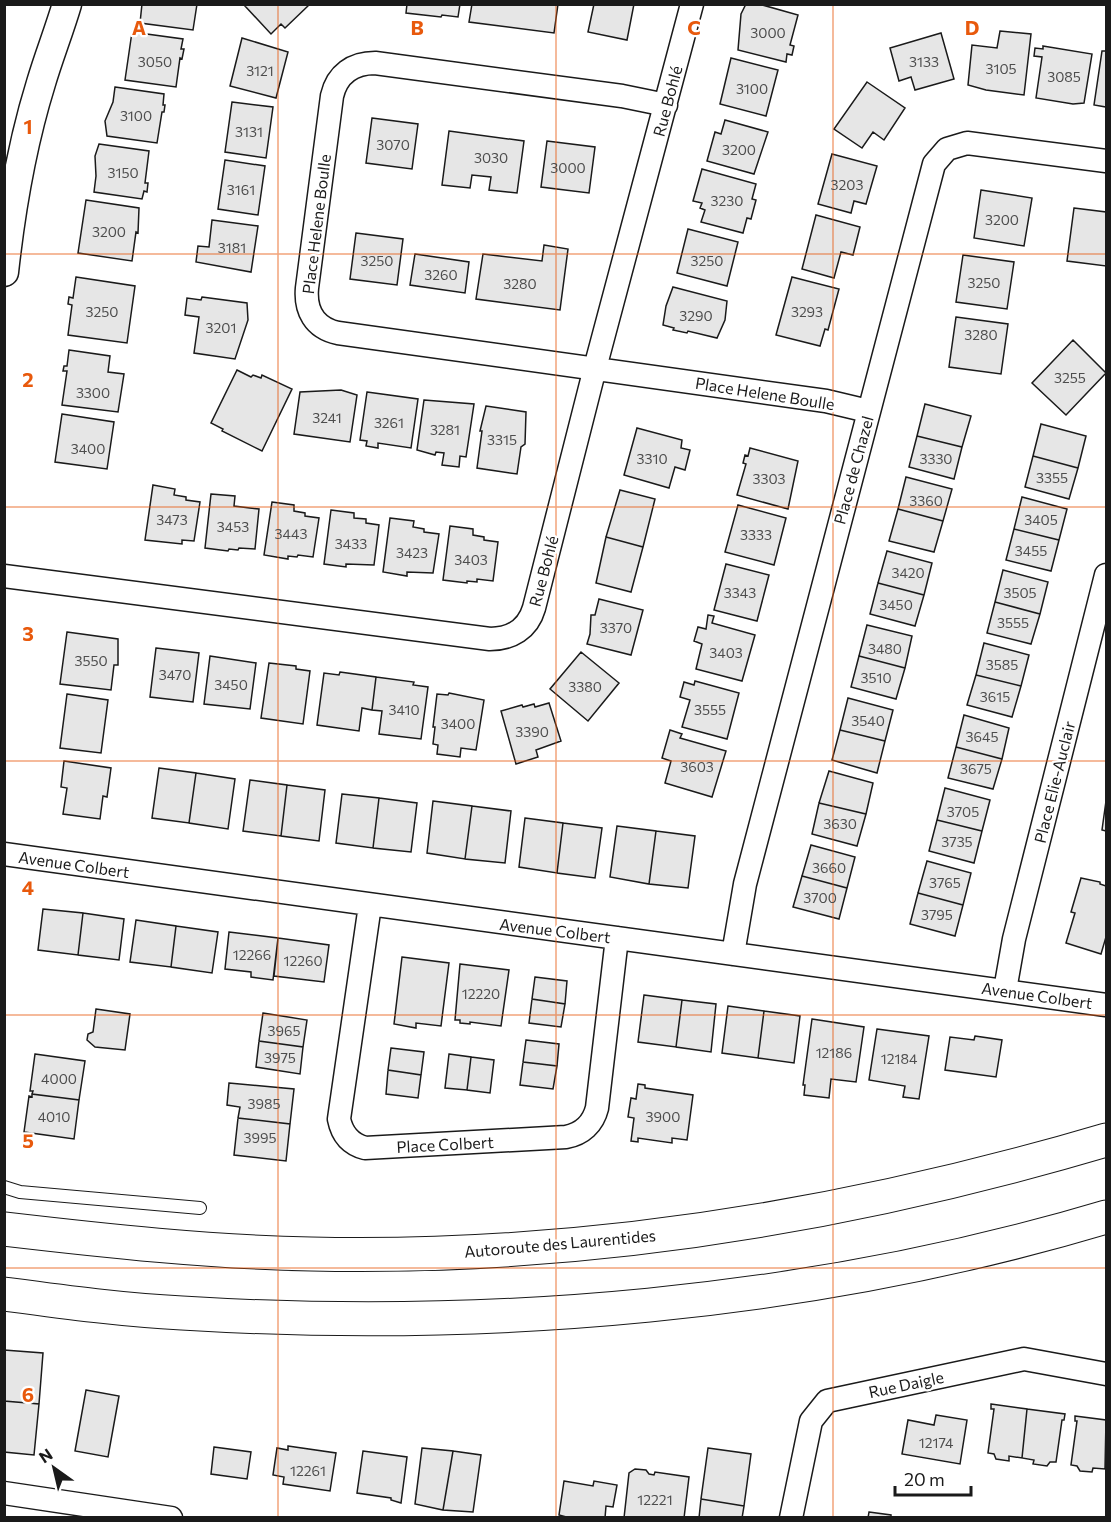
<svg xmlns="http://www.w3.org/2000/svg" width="1111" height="1522" viewBox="0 0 1111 1522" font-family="Commissioner,sans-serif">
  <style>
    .building { fill: #e6e6e6; stroke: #1a1a1a; stroke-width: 1.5 }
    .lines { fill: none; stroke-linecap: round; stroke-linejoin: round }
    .service-casing { stroke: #1a1a1a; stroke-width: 14 }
    .minor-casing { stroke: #1a1a1a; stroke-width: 25 }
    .tertiary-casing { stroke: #1a1a1a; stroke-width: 31 }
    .motorway-casing { stroke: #1a1a1a; stroke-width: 35 }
    .service { stroke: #fff; stroke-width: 12 }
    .minor { stroke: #fff; stroke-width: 22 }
    .tertiary { stroke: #fff; stroke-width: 28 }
    .motorway { stroke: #fff; stroke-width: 33 }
    .grid { fill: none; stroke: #e8590c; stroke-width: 1.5; stroke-opacity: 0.55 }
    .labels { text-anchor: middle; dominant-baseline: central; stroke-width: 4.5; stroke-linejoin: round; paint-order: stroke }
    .number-label { font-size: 14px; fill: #4d4d4d }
    .street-label { font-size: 16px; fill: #1a1a1a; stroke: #fff }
    .grid-label { font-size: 20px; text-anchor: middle; font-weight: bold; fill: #e8590c; stroke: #fff; stroke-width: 4.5; stroke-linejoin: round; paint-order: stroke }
  </style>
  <rect width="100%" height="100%" fill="#fff"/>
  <path class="building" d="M142 4H197L193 30 140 23Z
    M247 4H310L285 28 281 24 271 34 245 6Z
    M407 4H460L458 17 442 15 441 17 406 13Z
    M472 4H558L554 33 469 22Z
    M594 4H634L627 40 588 32Z
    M746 4H759L798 15 790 45 794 46 792 55 787 54 786 62 738 50 741 14Z
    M1000 31 1031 34 1024 95 986 90 968 85 972 45 997 48Z
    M132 32 183 39 181 49H184L182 59 180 58 176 87 125 80Z
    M941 33 954 79 915 90 911 77 899 81 890 48Z
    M242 38 288 52 276 98 230 86Z
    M1043 46 1092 54 1084 103 1073 104 1036 98 1042 57 1034 56 1035 48 1043 49Z
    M1102 51H1106V107L1094 105Z
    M731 58 778 70 766 116 720 104Z
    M867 82 905 108 884 140 873 132 862 148 834 129Z
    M115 87 164 94 163 105H165L164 112H162L157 143 107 136 105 121 113 102Z
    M232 102 273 107 266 158 225 152Z
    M372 118 418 124 412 169 366 163Z
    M725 120 768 132 754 174 707 161 715 132 721 134Z
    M449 131 524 141 517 193 489 190 491 177 472 175 470 188 442 185Z
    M547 141 595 147 589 193 541 187Z
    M99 144 149 151 145 183H148L147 192 144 191 142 199 94 192 96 176 95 156Z
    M832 154 877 166 866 204 854 201 851 213 818 204Z
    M225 160 265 166 258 215 218 209Z
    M702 169 756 184 752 199 756 200 751 219 747 218 743 233 701 222 705 210 700 208 702 203 693 201Z
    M981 190 1032 198 1024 246 974 238Z
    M86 200 139 208 138 233 136 232 132 261 78 253Z
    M1074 208 1106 212V266L1067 261Z
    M816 215 860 227 853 255 841 252 834 278 802 269Z
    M212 220 258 226 251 272 196 262 198 246 209 247Z
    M688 229 738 242 727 286 677 273Z
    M356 233 403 239 397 285 350 279Z
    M544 245 568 249 560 310 476 299 483 254 542 261Z
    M415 254 469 262 465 293 410 285Z
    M963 255 1014 262 1007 309 956 302Z
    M76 277 135 286 127 343 68 335 72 305 68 304 69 297 73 298Z
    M792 277 839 289 828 330 825 329 820 346 776 335Z
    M673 287 727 301 725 320 717 338 688 331 687 333 673 330 674 328 663 325 666 306Z
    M202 297 247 303 248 320 235 359 194 353 199 317 185 315 187 298 201 300Z
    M956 317 1008 324 1001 374 949 367Z
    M1073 340 1106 373 1066 415 1032 383Z
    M69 350 110 356 108 372 124 374 118 412 62 405 67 371H63L64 366H67Z
    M237 370 251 377 253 375 261 378 262 375 292 389 262 451 222 431 223 429 211 423Z
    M341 390 357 395 350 442 294 434 300 392Z
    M367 392 418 399 411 448 378 443V448L366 446 367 441 360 440Z
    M424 400 474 404 466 457 460 456 459 467 442 465 444 453 436 452 435 455 417 450Z
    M925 404 971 416 962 447 917 436Z
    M486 406 526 412 525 444 521 447 517 474 477 468 482 431H480Z
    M62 414 114 422 107 469 55 462Z
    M1041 424 1086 436 1078 468 1033 456Z
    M637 428 682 440 681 448 690 450 685 470 675 467 669 488 624 475Z
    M917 436 962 447 954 479 909 467Z
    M750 448 798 461 788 509 737 495 746 464 743 463 745 455 748 456Z
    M1033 456 1078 468 1069 499 1025 487Z
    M906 477 952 489 943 521 898 509Z
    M153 485 175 489 174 495 186 497V500L200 502 194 541 182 540V544L145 540Z
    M620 490 655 499 643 547 606 537Z
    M211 494 235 496 234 506 259 509 255 549 239 548 238 550 229 549 228 551 205 548Z
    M1022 497 1067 509 1059 540 1014 529Z
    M272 502 294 505V511L305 513V516L319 518 313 557 298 555 297 557 288 556V559L264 555Z
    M738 505 786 518 774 565 725 552Z
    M898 509 943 521 934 552 889 541Z
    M331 510 354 513V518L366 519V523L379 525 374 565 346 564V567L324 564Z
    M390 518 414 521 413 527 424 529V532L439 534 433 573 407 572V576L383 572Z
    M450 526 473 529V535L484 537V540L498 542 493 581 477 579V582L467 581V583L443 580Z
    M1014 529 1059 540 1051 571 1006 560Z
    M606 537 643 547 631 592 596 583Z
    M887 551 932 563 924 595 878 583Z
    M726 564 769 575 757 621 714 610Z
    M1003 570 1048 582 1040 614 995 602Z
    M878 583 924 595 915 626 870 614Z
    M599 599 643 610 631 655 587 644 590 634 591 615H595Z
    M995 602 1040 614 1031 644 987 633Z
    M708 615 714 616 712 623 755 635 742 681 696 669 702 644 694 641 698 627 706 629Z
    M867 625 912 636 905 668 859 656Z
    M67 632 118 639V665H114L111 690 60 684Z
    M984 643 1029 655 1021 686 976 675Z
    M156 648 199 653 193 702 150 697Z
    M581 652 619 683 588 721 550 689Z
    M210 656 256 663 250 709 204 704Z
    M859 656 905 668 896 699 851 687Z
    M269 663 296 666V669L310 671 303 724 261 718Z
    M340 672 376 677 372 710 362 708 359 731 317 725 324 673 339 675Z
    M976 675 1021 686 1012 717 967 705Z
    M376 677 414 682 413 685 428 687 421 739 379 734 382 711 372 710Z
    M695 681 739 693 727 739 682 727 690 700 680 697 684 682 694 685Z
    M449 693 484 700 476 750 461 748 460 757 437 754 438 745 433 744 435 727H433L437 694 448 695Z
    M67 694 108 700 101 753 60 748Z
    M848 698 893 710 885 741 840 730Z
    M549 703 561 741 536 750 538 757 516 764 501 711 522 705 523 707 534 704 535 707Z
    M964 715 1009 728 1002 759 956 747Z
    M670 730 682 734 680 738 726 751 712 797 665 783 671 761 662 758Z
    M840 730 885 741 877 773 832 760Z
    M956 747 1002 759 993 789 948 778Z
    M64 761 111 768 107 797 103 796 100 819 63 814 67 788 61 787Z
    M159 768 196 773 189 823 152 818Z
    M829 771 873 783 866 814 819 803Z
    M196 773 235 779 228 829 189 823Z
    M250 780 287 785 281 836 243 831Z
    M287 785 325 790 319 841 281 836Z
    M945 788 990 800 982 831 937 820Z
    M342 794 379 798 373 848 336 843Z
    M379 798 417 803 411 852 373 848Z
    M433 801 472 806 465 859 427 853Z
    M1106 801V831L1102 830Z
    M819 803 866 814 857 846 812 834Z
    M472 806 511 811 505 863 465 859Z
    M525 818 563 823 557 873 519 867Z
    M937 820 982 831 974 863 929 851Z
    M563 823 602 828 595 878 557 873Z
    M617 826 656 831 649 884 610 877Z
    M656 831 695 836 688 888 649 884Z
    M811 845 855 857 847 888 802 876Z
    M927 861 971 873 963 905 918 893Z
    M802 876 847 888 839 919 793 907Z
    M1081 878 1100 882V884L1106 886V937L1101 954 1066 943 1075 913 1071 912Z
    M918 893 963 905 955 936 910 924Z
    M43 909 83 913 78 955 38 950Z
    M83 913 124 919 119 960 78 955Z
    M136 920 176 926 171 967 130 962Z
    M176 926 218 932 212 973 171 967Z
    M229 932 278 938 273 980 251 977V972L225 969Z
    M278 938 329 945 324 982 274 976Z
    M402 957 449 963 441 1026 416 1023V1028L394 1024Z
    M460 964 509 970 501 1026 470 1022V1024L460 1023V1020H455Z
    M535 977 567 981 565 1004 532 999Z
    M644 995 682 1000 676 1047 638 1042Z
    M532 999 565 1004 561 1027 529 1023Z
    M682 1000 716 1004 711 1052 676 1047Z
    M728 1006 764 1011 758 1058 722 1053Z
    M96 1009 130 1014 125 1050 95 1047 87 1040 88 1034 93 1032Z
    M764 1011 800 1016 794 1063 758 1058Z
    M263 1013 307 1020 303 1047 259 1041Z
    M812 1019 864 1027 856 1082 831 1079 829 1098 804 1095 805 1085H803Z
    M877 1029 929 1036 919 1099 903 1097 905 1086 869 1080Z
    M975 1036 1002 1040 996 1077 945 1070 950 1037 974 1040Z
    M526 1040 559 1044 557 1066 523 1062Z
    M259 1041 303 1047 300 1074 256 1067Z
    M391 1048 424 1052 421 1075 388 1070Z
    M35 1054 85 1061 79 1100 32 1094 33 1091H30Z
    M449 1054 471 1057 467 1090 445 1088Z
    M471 1057 494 1060 490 1093 467 1090Z
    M523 1062 557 1066 553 1089 520 1085Z
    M388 1070 421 1075 418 1098 386 1094Z
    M229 1083 294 1089 290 1124 238 1118 240 1107 227 1105Z
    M638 1084 645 1085V1088L693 1095 687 1140 672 1138V1143L638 1138V1142L631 1141 634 1118 628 1117 631 1098 636 1099Z
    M32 1094 79 1100 74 1139 24 1132 29 1096 32 1097Z
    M238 1118 290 1124 286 1161 234 1155Z
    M4 1350 43 1353 39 1404 4 1401Z
    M86 1390 119 1396 108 1457 75 1451Z
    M4 1401 39 1404 34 1455 4 1452Z
    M991 1404 1027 1409 1022 1458 1009 1456V1461L996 1459 994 1454 988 1453 994 1409H991Z
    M1027 1409 1065 1414 1064 1420H1062L1056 1462H1050L1047 1466 1033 1464 1034 1460 1022 1458Z
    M936 1415 967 1420 960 1464 902 1454 908 1420 934 1425Z
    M1075 1416 1106 1420 1105 1469 1093 1468 1092 1472 1080 1471 1077 1466 1071 1465 1077 1421H1075Z
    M288 1446 336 1453 330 1491 283 1484 284 1477 273 1475 277 1448 288 1450Z
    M214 1447 251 1452 247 1479 211 1474Z
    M422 1448 453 1451 443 1510 415 1504Z
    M708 1448 751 1454 744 1506 701 1499Z
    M363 1451 407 1457 401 1503 391 1500V1498L357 1493Z
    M453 1451 481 1455 473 1512 443 1510Z
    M635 1469 646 1470 649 1474 654 1475 655 1472 689 1477 684 1518H624L629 1473Z
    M564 1481 593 1486 594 1481 617 1485 613 1507 606 1506 605 1518H570L559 1515Z
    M701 1499 744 1506 742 1518H699Z
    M869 1512 891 1515V1518H868Z"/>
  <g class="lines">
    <defs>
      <path id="service" d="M4 1187 20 1192 200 1208"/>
      <path id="minor" d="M666 105 622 96 375 63C353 63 337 74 332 96L307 288C305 310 314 328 338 333L826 401 868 411
        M4 576 490 639C511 639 528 629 534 608L595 368 692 4
        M4 854 1106 1005
        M370 905 339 1119C342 1134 350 1144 365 1148L566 1137C582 1134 593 1124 597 1108L617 938
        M733 954 745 884 934 164 947 149 967 143 1106 161
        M1005 990 1014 939 1106 575
        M4 1493 171 1518
        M791 1518 811 1421 827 1401 1024 1359 1106 1374"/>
      <path id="tertiary" d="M4 272C11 208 22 144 41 83 49 56 59 31 67 4"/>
      <path id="motorway" d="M4 1229C107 1241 209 1252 311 1254 581 1260 849 1216 1106 1140
        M4 1294C64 1302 123 1310 182 1313 489 1332 812 1305 1106 1217"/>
    </defs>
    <use href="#service" class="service-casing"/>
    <use href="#minor" class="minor-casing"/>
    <use href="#tertiary" class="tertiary-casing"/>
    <use href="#motorway" class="motorway-casing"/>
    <use href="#service" class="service"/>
    <use href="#minor" class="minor"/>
    <use href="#tertiary" class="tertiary"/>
    <use href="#motorway" class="motorway"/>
  </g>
  <path class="grid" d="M278 4V1518M556 4V1518M833 4V1518M4 254H1106M4 507H1106M4 761H1106M4 1015H1106M4 1268H1106"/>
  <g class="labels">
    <g class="number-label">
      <text x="768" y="32">3000</text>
      <text x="155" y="61">3050</text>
      <text x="924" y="61">3133</text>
      <text x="1001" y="68">3105</text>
      <text x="260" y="70">3121</text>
      <text x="1064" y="76">3085</text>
      <text x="752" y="88">3100</text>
      <text x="136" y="115">3100</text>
      <text x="249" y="131">3131</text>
      <text x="393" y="144">3070</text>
      <text x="739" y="149">3200</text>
      <text x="491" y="157">3030</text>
      <text x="568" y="167">3000</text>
      <text x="123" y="172">3150</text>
      <text x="847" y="184">3203</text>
      <text x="241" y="189">3161</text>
      <text x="727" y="200">3230</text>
      <text x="1002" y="219">3200</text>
      <text x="109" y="231">3200</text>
      <text x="232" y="247">3181</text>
      <text x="377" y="260">3250</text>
      <text x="707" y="260">3250</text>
      <text x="441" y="274">3260</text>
      <text x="984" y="282">3250</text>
      <text x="520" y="283">3280</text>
      <text x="102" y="311">3250</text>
      <text x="807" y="311">3293</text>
      <text x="696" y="315">3290</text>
      <text x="221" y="327">3201</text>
      <text x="981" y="334">3280</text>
      <text x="1070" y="377">3255</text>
      <text x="93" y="392">3300</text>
      <text x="327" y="417">3241</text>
      <text x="389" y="422">3261</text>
      <text x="445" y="429">3281</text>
      <text x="502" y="439">3315</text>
      <text x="88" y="448">3400</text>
      <text x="652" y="458">3310</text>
      <text x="936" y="458">3330</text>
      <text x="1052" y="477">3355</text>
      <text x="769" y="478">3303</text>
      <text x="926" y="500">3360</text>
      <text x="172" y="519">3473</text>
      <text x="1041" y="519">3405</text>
      <text x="233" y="526">3453</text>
      <text x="291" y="533">3443</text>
      <text x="756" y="534">3333</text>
      <text x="351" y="543">3433</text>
      <text x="1031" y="550">3455</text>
      <text x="412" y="552">3423</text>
      <text x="471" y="559">3403</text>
      <text x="908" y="572">3420</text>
      <text x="740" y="592">3343</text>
      <text x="1020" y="592">3505</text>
      <text x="896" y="604">3450</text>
      <text x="1013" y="622">3555</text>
      <text x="616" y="627">3370</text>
      <text x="885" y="648">3480</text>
      <text x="726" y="652">3403</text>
      <text x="91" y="660">3550</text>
      <text x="1002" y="664">3585</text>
      <text x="175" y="674">3470</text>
      <text x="876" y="677">3510</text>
      <text x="231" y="684">3450</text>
      <text x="585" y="686">3380</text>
      <text x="995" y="696">3615</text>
      <text x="404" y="709">3410</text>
      <text x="710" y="709">3555</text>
      <text x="868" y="720">3540</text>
      <text x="458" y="723">3400</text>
      <text x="532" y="731">3390</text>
      <text x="982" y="736">3645</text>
      <text x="697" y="766">3603</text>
      <text x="976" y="768">3675</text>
      <text x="963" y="811">3705</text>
      <text x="840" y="823">3630</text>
      <text x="957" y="841">3735</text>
      <text x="829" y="867">3660</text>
      <text x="945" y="882">3765</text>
      <text x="820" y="897">3700</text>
      <text x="937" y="914">3795</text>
      <text x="252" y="954">12266</text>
      <text x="303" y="960">12260</text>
      <text x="481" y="993">12220</text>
      <text x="284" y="1030">3965</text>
      <text x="834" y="1052">12186</text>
      <text x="280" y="1057">3975</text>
      <text x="899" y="1058">12184</text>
      <text x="59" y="1078">4000</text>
      <text x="264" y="1103">3985</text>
      <text x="54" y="1116">4010</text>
      <text x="663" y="1116">3900</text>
      <text x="260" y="1137">3995</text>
      <text x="936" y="1442">12174</text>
      <text x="308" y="1470">12261</text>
      <text x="655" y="1499">12221</text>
    </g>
    <g class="street-label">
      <text transform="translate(667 101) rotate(-75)">Rue Bohlé</text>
      <text transform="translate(316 224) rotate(-83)">Place Helene Boulle</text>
      <text transform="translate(765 393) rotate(9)">Place Helene Boulle</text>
      <text transform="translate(853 470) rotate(-75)">Place de Chazel</text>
      <text transform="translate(543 571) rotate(-75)">Rue Bohlé</text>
      <text transform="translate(1054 782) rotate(-76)">Place Elie-Auclair</text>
      <text transform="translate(74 864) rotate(8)">Avenue Colbert</text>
      <text transform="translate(555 930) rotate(7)">Avenue Colbert</text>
      <text transform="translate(1037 995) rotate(8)">Avenue Colbert</text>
      <text transform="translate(445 1144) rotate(-3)">Place Colbert</text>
      <text transform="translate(560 1243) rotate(-5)">Autoroute des Laurentides</text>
      <text transform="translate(906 1384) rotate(-12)">Rue Daigle</text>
    </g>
  </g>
  <g class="grid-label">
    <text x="139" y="35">A</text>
    <text x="417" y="35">B</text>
    <text x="694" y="35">C</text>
    <text x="972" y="35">D</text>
    <text x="28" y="134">1</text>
    <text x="28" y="387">2</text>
    <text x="28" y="641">3</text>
    <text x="28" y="895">4</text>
    <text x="28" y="1148">5</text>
    <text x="28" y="1402">6</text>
  </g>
  <rect width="1111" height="1522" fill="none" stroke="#1a1a1a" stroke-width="12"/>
  <g transform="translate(54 1468) rotate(326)" stroke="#ffffff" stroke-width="4.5" paint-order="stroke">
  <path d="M0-4.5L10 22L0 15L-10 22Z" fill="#1a1a1a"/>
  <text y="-9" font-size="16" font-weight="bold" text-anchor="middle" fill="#1a1a1a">N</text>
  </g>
  <path d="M895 1486v9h76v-9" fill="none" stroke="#1a1a1a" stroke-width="3"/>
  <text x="904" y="1486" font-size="18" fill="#1a1a1a" stroke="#ffffff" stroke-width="4.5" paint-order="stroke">20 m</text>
</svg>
